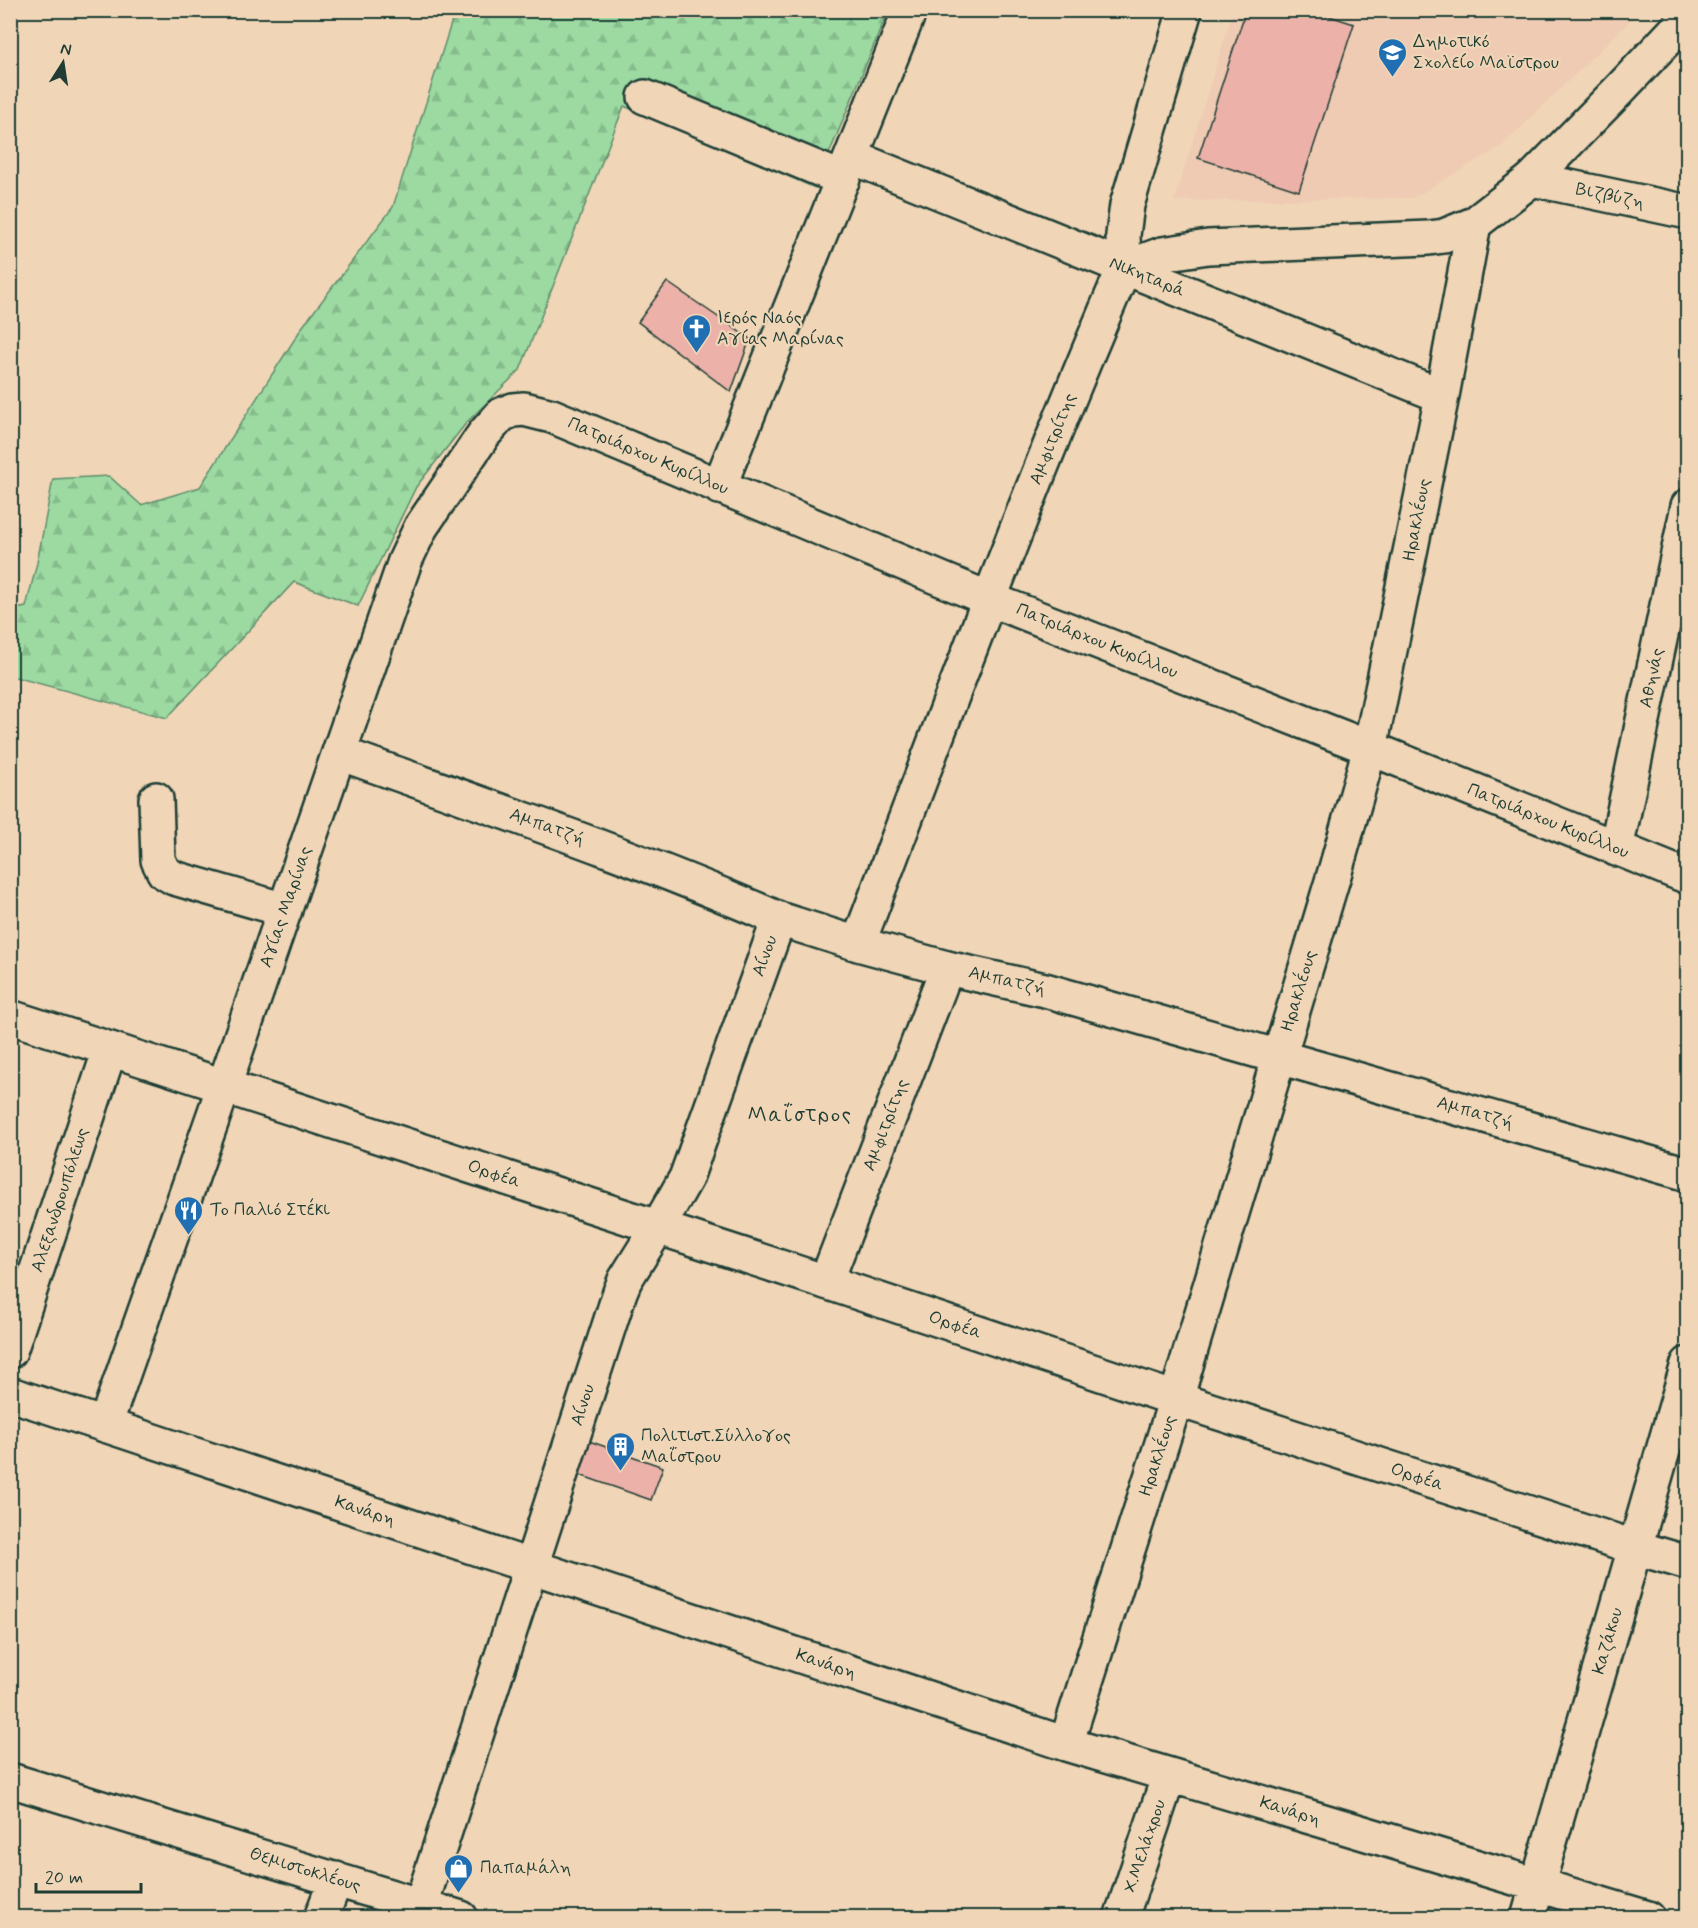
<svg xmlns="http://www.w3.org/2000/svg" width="1698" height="1928" viewBox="0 0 1698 1928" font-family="Mynerve,sans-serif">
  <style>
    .built { fill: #efcbb3 }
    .forest { fill: url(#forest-firs); stroke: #5e8c6b; stroke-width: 1.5 }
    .building { fill: #ecb2a9; stroke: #1f3d34; stroke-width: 1.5 }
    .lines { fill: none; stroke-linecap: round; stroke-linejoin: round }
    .minor-casing { stroke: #1f3d34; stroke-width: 38 }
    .tertiary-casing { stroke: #1f3d34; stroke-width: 38 }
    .minor { stroke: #f0d6b7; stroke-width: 33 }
    .tertiary { stroke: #f0d6b7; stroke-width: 33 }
    .labels { text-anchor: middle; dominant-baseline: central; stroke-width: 4.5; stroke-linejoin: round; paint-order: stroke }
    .poi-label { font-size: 18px; fill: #1f3d34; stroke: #f0d6b7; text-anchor: start }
    .street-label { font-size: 18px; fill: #1f3d34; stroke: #f0d6b7 }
    .quarter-label { font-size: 21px; letter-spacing: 1.5px; fill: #1f3d34; stroke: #f0d6b7 }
  </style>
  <defs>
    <pattern id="forest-firs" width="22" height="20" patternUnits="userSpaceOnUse" patternTransform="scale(1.5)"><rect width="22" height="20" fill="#9cdaa2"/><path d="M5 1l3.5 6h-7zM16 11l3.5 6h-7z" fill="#86bc8c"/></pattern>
  </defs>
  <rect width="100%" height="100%" fill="#f0d6b7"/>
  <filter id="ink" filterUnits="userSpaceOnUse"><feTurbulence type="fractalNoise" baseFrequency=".0167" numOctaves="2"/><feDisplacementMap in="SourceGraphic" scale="12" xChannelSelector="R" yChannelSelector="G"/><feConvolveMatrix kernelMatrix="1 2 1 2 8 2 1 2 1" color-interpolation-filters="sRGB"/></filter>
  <g filter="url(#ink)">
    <path class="built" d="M1233 11H1640L1502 146 1413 198 1174 201Z"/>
    <path class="forest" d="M455 11H888L815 188 624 106 520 370 467 422 416 487 358 606 294 582 167 718 11 676 10 610 26 607 37 563 53 479 109 476 141 505 200 487 303 326 393 207Z"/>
    <path class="building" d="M1246 10H1311L1354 24 1299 191 1198 158Z
      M667 282 750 339 731 392 638 322Z
      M589 1441 663 1467 651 1500 577 1474Z"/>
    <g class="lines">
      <defs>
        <path id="minor" d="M645 97 843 179
          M852 157 1442 396
          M1532 179 1688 212
          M1124 268 1123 235 1127 205 1185 10
          M719 487 910 10
          M339 753C486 806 635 856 779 919
          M156 799 158 860 164 872 174 878 285 910
          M1616 849 1688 506
          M947 968 1045 990 1688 1174
          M10 1017 110 1049
          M224 1086 405 561 421 527 484 434 501 415 513 410 524 409 552 416 989 599 1370 748 1688 877
          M826 1282 1176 1399 1634 1547 1688 1563
          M105 1425 1066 1744 1648 1918
          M1066 1744 1176 1399 1336 868 1370 748 1442 396 1474 224
          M10 1780 461 1918
          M421 1905 620 1292 625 1280 658 1227
          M321 1918 336 1879
          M1121 1918 1169 1775
          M1528 1918 1688 1364"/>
        <path id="tertiary" d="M858 944C944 718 1028 490 1124 268L1162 254 1208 247 1429 238 1444 236 1474 224 1532 179 1619 90 1688 17
          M10 1351 110 1049 826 1282 947 968 858 944 779 919 686 1178 658 1227
          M10 1394 105 1425 224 1086"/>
      </defs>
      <use href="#minor" class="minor-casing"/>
      <use href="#tertiary" class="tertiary-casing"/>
      <use href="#minor" class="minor"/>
      <use href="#tertiary" class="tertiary"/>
    </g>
  </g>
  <defs>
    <symbol id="school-pin" viewBox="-11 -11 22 30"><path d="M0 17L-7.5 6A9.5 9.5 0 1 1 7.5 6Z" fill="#1f6fb2" stroke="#f0d6b7"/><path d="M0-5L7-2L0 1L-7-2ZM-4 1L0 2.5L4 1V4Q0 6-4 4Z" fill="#fff"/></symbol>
    <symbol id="church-pin" viewBox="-11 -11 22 30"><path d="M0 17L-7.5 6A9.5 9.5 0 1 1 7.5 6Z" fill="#1f6fb2" stroke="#f0d6b7"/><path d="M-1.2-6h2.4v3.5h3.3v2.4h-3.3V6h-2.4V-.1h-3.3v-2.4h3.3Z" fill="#fff"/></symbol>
    <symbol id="restaurant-pin" viewBox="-11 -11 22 30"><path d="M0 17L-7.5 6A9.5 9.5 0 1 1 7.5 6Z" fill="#1f6fb2" stroke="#f0d6b7"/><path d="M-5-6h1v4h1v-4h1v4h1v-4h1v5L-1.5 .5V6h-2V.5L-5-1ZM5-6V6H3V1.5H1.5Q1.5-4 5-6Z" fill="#fff"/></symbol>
    <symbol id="building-pin" viewBox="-11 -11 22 30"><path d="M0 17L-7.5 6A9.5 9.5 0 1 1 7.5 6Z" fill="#1f6fb2" stroke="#f0d6b7"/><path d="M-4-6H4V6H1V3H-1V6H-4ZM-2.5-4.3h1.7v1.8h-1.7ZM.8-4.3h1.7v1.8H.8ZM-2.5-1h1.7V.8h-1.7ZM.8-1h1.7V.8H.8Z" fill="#fff"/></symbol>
    <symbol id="shop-pin" viewBox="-11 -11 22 30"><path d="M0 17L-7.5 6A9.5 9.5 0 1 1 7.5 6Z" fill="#1f6fb2" stroke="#f0d6b7"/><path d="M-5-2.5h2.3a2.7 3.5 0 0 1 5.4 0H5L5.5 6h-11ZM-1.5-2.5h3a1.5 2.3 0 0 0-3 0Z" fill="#fff"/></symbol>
  </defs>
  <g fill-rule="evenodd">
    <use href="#school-pin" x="1376" y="36" width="33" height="45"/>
    <use href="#church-pin" x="680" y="312" width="33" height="45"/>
    <use href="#restaurant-pin" x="172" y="1194" width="33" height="45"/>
    <use href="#building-pin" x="604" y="1430" width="33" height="45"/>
    <use href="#shop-pin" x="442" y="1852" width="33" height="45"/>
  </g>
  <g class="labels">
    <g class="poi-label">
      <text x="1413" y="42">Δημοτικό<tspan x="1413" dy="21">Σχολείο Μαϊστρου</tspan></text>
      <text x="717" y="318">Ιερός Ναός<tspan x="717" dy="21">Αγίας Μαρίνας</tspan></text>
      <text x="210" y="1210">Το Παλιό Στέκι</text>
      <text x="641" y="1436">Πολιτιστ.Σύλλογος<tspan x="641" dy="21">Μαΐστρου</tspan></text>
      <text x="480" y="1868">Παπαμάλη</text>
    </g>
    <g class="street-label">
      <text transform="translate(1610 196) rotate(12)">Βιζβύζη</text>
      <text transform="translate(1147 277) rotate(22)">Νικηταρά</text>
      <text transform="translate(1053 439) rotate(-68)">Αμφιτρίτης</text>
      <text transform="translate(648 456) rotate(23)">Πατριάρχου Κυρίλλου</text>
      <text transform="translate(1417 520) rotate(-79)">Ηρακλέους</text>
      <text transform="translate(1097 641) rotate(22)">Πατριάρχου Κυρίλλου</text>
      <text transform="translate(1652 678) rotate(-78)">Αθηνάς</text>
      <text transform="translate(1548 821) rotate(22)">Πατριάρχου Κυρίλλου</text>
      <text transform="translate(547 827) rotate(20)">Αμπατζή</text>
      <text transform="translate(286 907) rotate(-71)">Αγίας Μαρίνας</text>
      <text transform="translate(765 956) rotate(-70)">Αίνου</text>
      <text transform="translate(1007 981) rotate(13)">Αμπατζή</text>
      <text transform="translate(1299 991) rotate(-73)">Ηρακλέους</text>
      <text transform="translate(1475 1113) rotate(16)">Αμπατζή</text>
      <text transform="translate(886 1125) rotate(-69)">Αμφιτρίτης</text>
      <text transform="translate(494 1174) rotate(18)">Ορφέα</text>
      <text transform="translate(60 1200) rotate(-72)">Αλεξανδρουπόλεως</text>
      <text transform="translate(955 1325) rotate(18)">Ορφέα</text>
      <text transform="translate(583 1405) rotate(-72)">Αίνου</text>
      <text transform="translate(1158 1456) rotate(-72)">Ηρακλέους</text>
      <text transform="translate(1417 1477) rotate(18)">Ορφέα</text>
      <text transform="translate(365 1511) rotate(18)">Κανάρη</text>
      <text transform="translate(1608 1641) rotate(-74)">Καζάκου</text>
      <text transform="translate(826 1664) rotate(18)">Κανάρη</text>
      <text transform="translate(1290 1811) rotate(17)">Κανάρη</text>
      <text transform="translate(1145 1846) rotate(-71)">Χ.Μελάχρου</text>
      <text transform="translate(305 1870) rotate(17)">Θεμιστοκλέους</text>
    </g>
    <g class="quarter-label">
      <text x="800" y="1115">Μαΐστρος</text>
    </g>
  </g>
  <rect width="1698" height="1928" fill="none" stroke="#f0d6b7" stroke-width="36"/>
  <rect x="18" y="18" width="1662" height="1892" fill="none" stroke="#1f3d34" stroke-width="2" filter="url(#ink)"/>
  <g transform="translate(63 63) rotate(12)" stroke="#f0d6b7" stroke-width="4.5" paint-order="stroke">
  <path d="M0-4.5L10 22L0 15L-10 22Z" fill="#1f3d34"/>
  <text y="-9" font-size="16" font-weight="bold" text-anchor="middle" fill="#1f3d34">N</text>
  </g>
  <path d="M36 1883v9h105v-9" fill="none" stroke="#1f3d34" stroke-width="3"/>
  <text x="45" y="1883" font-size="18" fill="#1f3d34" stroke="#f0d6b7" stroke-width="4.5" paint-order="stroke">20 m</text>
</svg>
